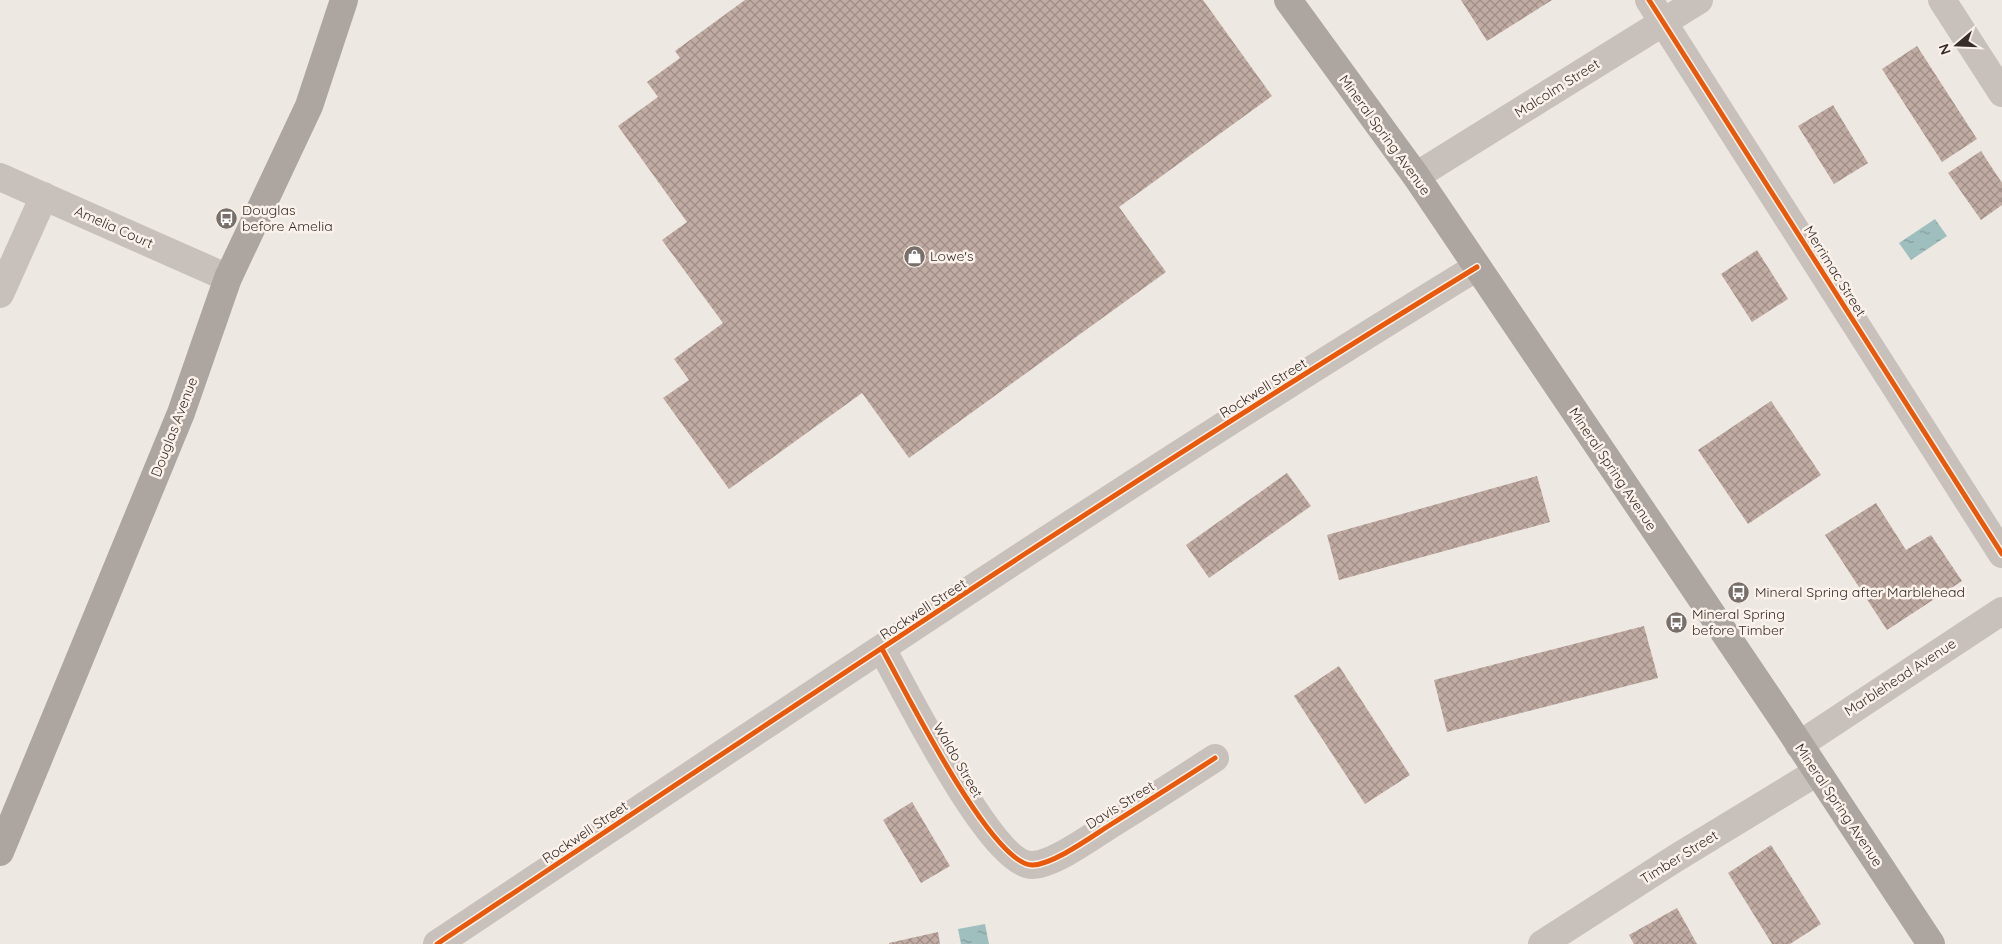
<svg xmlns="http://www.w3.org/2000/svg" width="2002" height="944" viewBox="0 0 2002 944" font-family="Quicksand,sans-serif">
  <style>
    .water { fill: url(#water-ripples) }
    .building { fill: url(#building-cross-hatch) }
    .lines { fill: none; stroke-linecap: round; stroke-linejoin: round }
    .minor { stroke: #c7c0bb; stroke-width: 28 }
    .primary { stroke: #aca5a0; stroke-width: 28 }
    .cycleway-casing { stroke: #faf2ea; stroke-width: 8 }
    .cycleway { stroke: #e8590c; stroke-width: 5 }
    .labels { text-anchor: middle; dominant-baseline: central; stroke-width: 5; stroke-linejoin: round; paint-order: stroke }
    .street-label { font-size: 14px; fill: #382d29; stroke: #faf2ea }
    .poi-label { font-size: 14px; fill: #382d29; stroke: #faf2ea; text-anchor: start }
  </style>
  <defs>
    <pattern id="water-ripples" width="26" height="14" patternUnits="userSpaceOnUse" patternTransform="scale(1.25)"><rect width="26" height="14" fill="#9fbfbe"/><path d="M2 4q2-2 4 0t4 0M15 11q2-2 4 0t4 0" fill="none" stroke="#839c9a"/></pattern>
    <pattern id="building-cross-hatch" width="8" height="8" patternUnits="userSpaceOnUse" patternTransform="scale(1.25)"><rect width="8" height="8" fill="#c1aca4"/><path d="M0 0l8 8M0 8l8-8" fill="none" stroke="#9e8c86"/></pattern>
  </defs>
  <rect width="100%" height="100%" fill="#eee8e2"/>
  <path class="water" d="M1935 219 1947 236 1911 260 1899 243Z
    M985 924 989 944H961L958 929Z"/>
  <path class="building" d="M745 0H1203L1272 96 1119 207 1166 272 909 458 862 393 729 489 663 398 689 380 674 359 723 323 662 240 687 222 618 126 658 97 647 82 680 58 675 51Z
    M1461 0H1552L1487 41Z
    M1917 46 1977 139 1942 162 1882 69Z
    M1833 105 1868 163 1834 184 1798 126Z
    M1981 151 2002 183V205L1981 220 1948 173Z
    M1757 250 1788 299 1752 322 1721 274Z
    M1771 401 1821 475 1748 524 1698 450Z
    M1287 473 1311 506 1209 578 1186 545Z
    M1537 476 1550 522 1339 580 1327 535Z
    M1876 503 1906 550 1931 535 1962 581 1887 630 1825 535Z
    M1644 626 1658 678 1447 732 1434 680Z
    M1339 666 1410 775 1365 804 1294 696Z
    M912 802 950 866 921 883 883 820Z
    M1771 845 1821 924 1790 944H1772L1728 873Z
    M1677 908 1697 944H1634L1629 935Z
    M938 932 940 944H889V943Z"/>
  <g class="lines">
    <path class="minor" d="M1649 0 2002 554
      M1942 0 2002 93
      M1416 176 1699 0
      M0 177 228 278
      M0 294 44 196
      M882 649C903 686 992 867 1033 865 1054 864 1091 837 1110 825 1145 803 1180 781 1215 758
      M1799 745 2002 611
      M437 944C781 715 1124 483 1477 267
      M1542 944 1676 858 1817 772"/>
    <path class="primary" d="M1288 0 1416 176 1784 721 1931 944
      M0 852 181 413 228 278 309 106 344 0"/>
    <defs>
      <path id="cycleway" d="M1649 0 2002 554
        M882 649C903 686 992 867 1033 865 1054 864 1091 837 1110 825 1145 803 1180 781 1215 758
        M437 944C781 715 1124 483 1477 267"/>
    </defs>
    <use href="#cycleway" class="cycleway-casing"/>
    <use href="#cycleway" class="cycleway"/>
  </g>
  <defs>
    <symbol id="bus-disc" viewBox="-11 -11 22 22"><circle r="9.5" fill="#786e6a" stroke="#faf2ea"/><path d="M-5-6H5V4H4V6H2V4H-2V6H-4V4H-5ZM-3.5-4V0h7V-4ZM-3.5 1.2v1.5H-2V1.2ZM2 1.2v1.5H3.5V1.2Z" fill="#fff"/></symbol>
    <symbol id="shop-disc" viewBox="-11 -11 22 22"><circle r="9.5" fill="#786e6a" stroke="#faf2ea"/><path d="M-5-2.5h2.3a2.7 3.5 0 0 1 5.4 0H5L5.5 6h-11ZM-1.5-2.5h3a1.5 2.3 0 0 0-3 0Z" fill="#fff"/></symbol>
  </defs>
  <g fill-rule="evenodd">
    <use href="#bus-disc" x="214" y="206" width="25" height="25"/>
    <use href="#shop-disc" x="902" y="244" width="25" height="25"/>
    <use href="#bus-disc" x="1726" y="580" width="25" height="25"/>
    <use href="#bus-disc" x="1664" y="610" width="25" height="25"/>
  </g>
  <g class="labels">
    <g class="street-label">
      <text transform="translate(1557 88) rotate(-32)">Malcolm Street</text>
      <text transform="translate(1385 135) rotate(54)">Mineral Spring Avenue</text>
      <text transform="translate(114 227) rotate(24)">Amelia Court</text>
      <text transform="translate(1835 271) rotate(58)">Merrimac Street</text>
      <text transform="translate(1263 388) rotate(-32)">Rockwell Street</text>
      <text transform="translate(174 427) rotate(-69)">Douglas Avenue</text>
      <text transform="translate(1613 469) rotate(56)">Mineral Spring Avenue</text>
      <text transform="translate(923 609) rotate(-33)">Rockwell Street</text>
      <text transform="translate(1900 677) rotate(-33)">Marblehead Avenue</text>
      <text transform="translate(958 760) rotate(60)">Waldo Street</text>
      <text transform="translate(1120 805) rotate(-32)">Davis Street</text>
      <text transform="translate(1839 805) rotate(56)">Mineral Spring Avenue</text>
      <text transform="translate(585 832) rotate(-34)">Rockwell Street</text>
      <text transform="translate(1679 857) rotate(-32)">Timber Street</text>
    </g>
    <g class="poi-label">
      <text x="242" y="210">Douglas<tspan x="242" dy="16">before Amelia</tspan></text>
      <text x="930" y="256">Lowe's</text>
      <text x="1755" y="592">Mineral Spring after Marblehead</text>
      <text x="1692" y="614">Mineral Spring<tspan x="1692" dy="16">before Timber</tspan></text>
    </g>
  </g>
  <g transform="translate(1957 45) rotate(251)" stroke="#faf2ea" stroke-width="4" paint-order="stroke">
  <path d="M0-4L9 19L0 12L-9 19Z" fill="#382d29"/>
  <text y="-8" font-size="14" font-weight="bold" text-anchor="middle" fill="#382d29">N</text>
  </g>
</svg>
